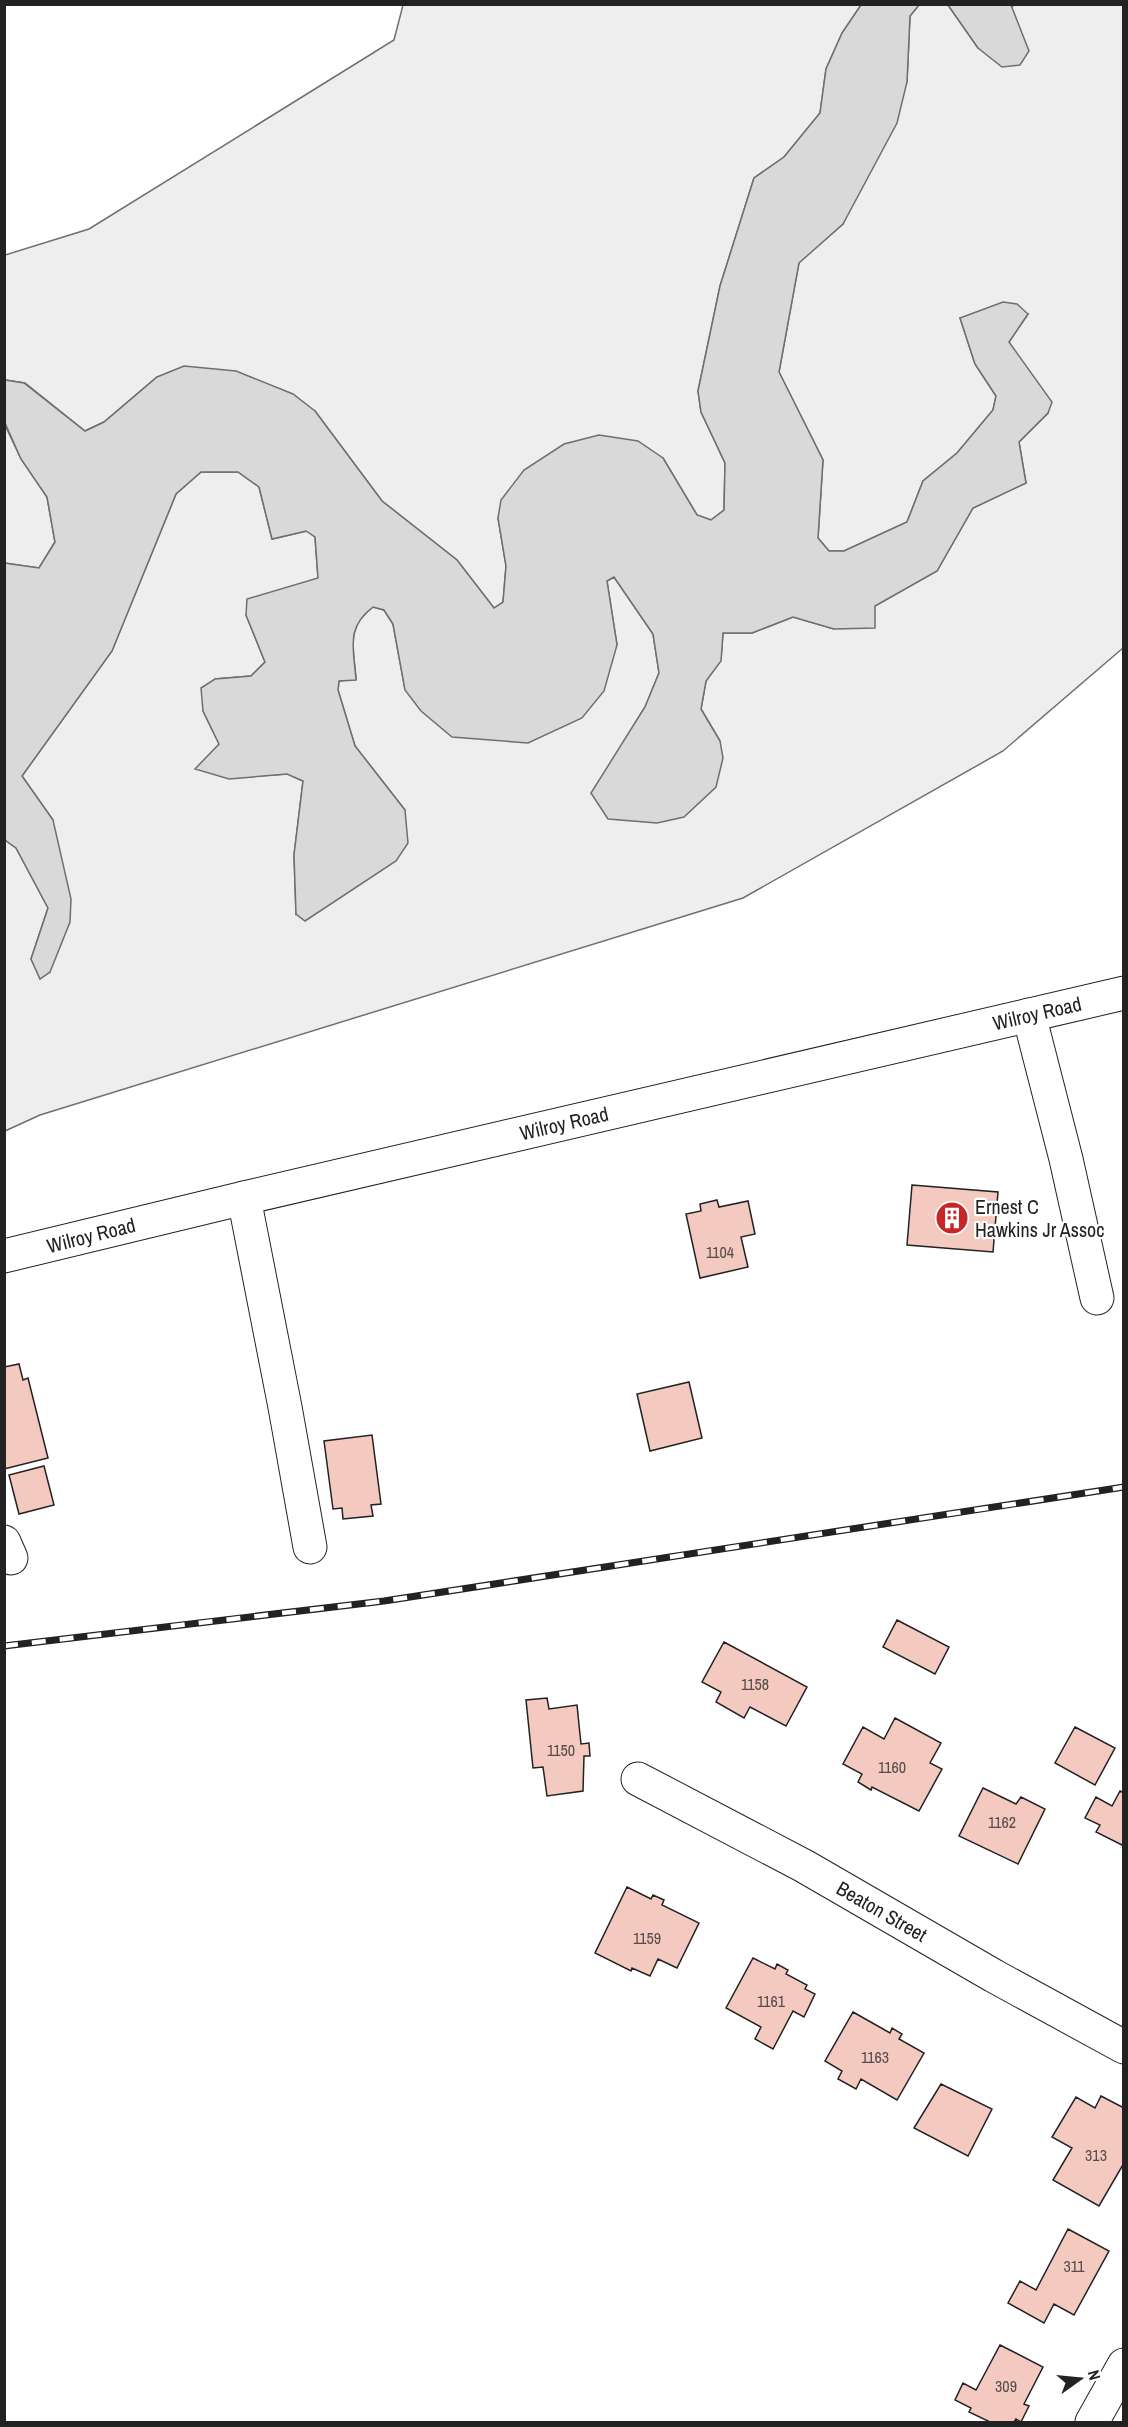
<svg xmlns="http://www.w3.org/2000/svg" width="1128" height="2427" viewBox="0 0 1128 2427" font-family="'Archivo Narrow',sans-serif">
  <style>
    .green { fill: #eee; stroke: #6f6f6f; stroke-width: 1.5 }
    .water { fill: #d9d9d9; stroke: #6f6f6f; stroke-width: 1.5 }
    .building { fill: #f3c9c0; stroke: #222; stroke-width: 1.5 }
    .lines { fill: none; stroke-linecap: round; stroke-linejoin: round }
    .minor-casing { stroke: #222; stroke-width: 35 }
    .major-casing { stroke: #222; stroke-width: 35 }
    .minor { stroke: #fff; stroke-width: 33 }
    .major { stroke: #fff; stroke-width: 33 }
    .rail-casing { stroke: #222; stroke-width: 7 }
    .rail { stroke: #fff; stroke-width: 4.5; stroke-dasharray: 14; stroke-linecap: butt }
    .labels { text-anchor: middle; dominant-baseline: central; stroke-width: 4.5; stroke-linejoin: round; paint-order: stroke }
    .number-label { font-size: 16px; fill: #564c4a }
    .street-label { font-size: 20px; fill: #222; stroke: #fff }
    .poi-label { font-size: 20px; fill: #222; stroke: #fff; text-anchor: start }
  </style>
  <rect width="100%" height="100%" fill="#fff"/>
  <path class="green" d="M403 5H861L842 33 826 69 820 113 784 157 754 178 720 286 698 391 701 412 725 463 724 510 711 520 697 515 663 458 498 518 506 566 503 602 494 608 457 560 382 501 315 411 157 377 104 422 85 431 25 383 5 380V255L89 229 394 40Z
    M919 5H948L978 48 1013 6 1011 5H1123V648L1003 751 743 898 40 1115 5 1131V840L16 848 48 908 31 959 40 978 50 972 53 820 22 776 112 651 176 494 201 472H238L259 487 272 539 307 531 315 537 318 578 246 615 265 662 251 676 215 679 203 711 219 744 229 778 288 774 303 781 294 855 296 914 405 810 355 746 338 690 339 681 356 679C354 648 345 628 373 607L384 610 393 624 405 689 617 645 607 581 614 577 653 634 659 673 645 707 592 793 720 741 701 709 706 681 721 660 723 633H752L793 617 834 629 937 571 973 508 1026 483 1019 442 1048 413 1009 342 1028 314 960 318 975 364 996 396 993 410 957 453 923 481 907 522 844 551H829L818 538 823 460 779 372 799 262 843 224 907 82 910 16Z
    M4 423 21 459 47 497 55 542 39 568 5 563Z"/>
  <path class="water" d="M861 5H919L910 16 907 82 897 123 843 224 799 263 779 372 823 460 818 538 829 551H844L907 522 923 481 957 453 993 410 996 396 975 364 960 318 1003 302 1017 304 1028 314 1009 342 1052 402 1048 413 1019 442 1026 483 973 508 937 571 875 606V628L834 629 793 617 752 633H723L721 661 706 681 701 709 720 741 723 758 716 787 684 817 657 823 608 819 591 793 645 707 659 673 653 634 614 577 607 581 617 645 604 691 582 718 528 743 452 737 421 711 405 690 393 624 384 610 373 607C345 628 354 649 356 680L339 681 338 690 355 746 405 810 408 843 396 861 305 921 296 914 294 855 303 781 287 774 229 779 195 769 219 744 203 711 201 688 215 679 251 676 265 662 246 615 247 599 318 578 315 537 306 531 272 539 259 487 238 472H201L176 494 112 651 22 776 53 820 71 899 70 922 50 972 40 979 31 959 48 908 16 848 5 840 4 563 39 568 55 542 47 497 21 459 5 423V380L24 383 85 431 104 422 157 377 184 366 236 371 293 394 315 411 382 501 457 560 494 608 503 602 506 566 498 518 501 500 524 470 564 444 599 435 638 441 663 458 697 515 711 520 724 510 725 463 701 412 698 391 720 286 754 178 784 157 820 113 826 69 842 33Z
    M948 5H1011L1029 51 1020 65 1002 67 978 48Z"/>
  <path class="building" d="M912 1185 998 1192 993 1252 907 1245Z
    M717 1200 719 1207 748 1201 755 1234 741 1237 748 1267 700 1278 686 1214 701 1211 700 1204Z
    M19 1364 23 1380 28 1378 48 1458 4 1469V1367Z
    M689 1382 702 1438 650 1451 637 1394Z
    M372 1435 381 1504 371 1505 373 1516 343 1519 342 1508 333 1509 324 1441Z
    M44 1466 54 1505 19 1514 9 1475Z
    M897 1620 949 1647 935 1674 883 1647Z
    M724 1642 807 1687 786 1726 750 1707 744 1718 716 1702 721 1692 702 1682Z
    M547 1698 549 1709 577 1705 581 1744 589 1743 590 1756H584L583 1791 547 1796 543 1767 533 1768 526 1700Z
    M895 1718 941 1743 930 1763 942 1769 919 1811 872 1787 871 1790 858 1782 862 1774 843 1764 863 1727 884 1739Z
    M1075 1727 1115 1748 1095 1785 1055 1763Z
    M983 1788 1016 1804 1021 1797 1045 1809 1018 1864 959 1836Z
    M1120 1791 1124 1793V1846L1096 1832 1100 1825 1085 1818 1096 1797 1112 1806Z
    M627 1887 651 1899 653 1895 664 1900 662 1905 699 1923 677 1968 658 1959 650 1976 632 1968 631 1971 595 1953Z
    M753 1958 775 1969 777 1964 788 1970 786 1974 807 1985 805 1989 815 1994 804 2017 793 2011 773 2049 755 2039 761 2027 726 2008Z
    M853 2012 890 2033 892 2028 902 2034 899 2039 924 2053 897 2100 861 2079 856 2089 838 2079 842 2071 825 2061Z
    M941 2084 992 2109 968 2156 914 2128Z
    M1101 2096 1124 2108V2163L1099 2206 1053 2180 1072 2148 1052 2137 1076 2097 1095 2108Z
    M1068 2229 1109 2251 1074 2315 1054 2304 1044 2323 1008 2303 1020 2281 1036 2290Z
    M1000 2345 1043 2367 1024 2404 1029 2406 1021 2422 1016 2419 1014 2422H990L969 2412 971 2408 955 2400 963 2383 976 2390Z"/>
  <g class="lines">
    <defs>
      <path id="minor" d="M1029 1015 1066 1159 1097 1298
        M244 1198 285 1407 310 1547
        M4 1542 11 1558
        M638 1779 804 1866 994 1976 1124 2047
        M1092 2422 1124 2365"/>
      <path id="major" d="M4 1256 244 1198 1124 993"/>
    </defs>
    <use href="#minor" class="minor-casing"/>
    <use href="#major" class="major-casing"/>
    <use href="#minor" class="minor"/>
    <use href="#major" class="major"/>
    <defs>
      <path id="rail" d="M4 1646 384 1601 1124 1487"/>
    </defs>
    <use href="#rail" class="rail-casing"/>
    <use href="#rail" class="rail"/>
  </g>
  <defs>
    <symbol id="building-disc" viewBox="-11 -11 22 22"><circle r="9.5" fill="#c62828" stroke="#fff"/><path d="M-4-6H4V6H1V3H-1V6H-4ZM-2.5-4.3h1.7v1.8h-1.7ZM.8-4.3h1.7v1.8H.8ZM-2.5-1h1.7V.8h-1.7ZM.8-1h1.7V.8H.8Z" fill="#fff"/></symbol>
  </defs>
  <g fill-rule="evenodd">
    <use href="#building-disc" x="933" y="1199" width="38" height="38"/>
  </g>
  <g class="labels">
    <g class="number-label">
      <text x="720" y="1252">1104</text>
      <text x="755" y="1684">1158</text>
      <text x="561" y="1750">1150</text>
      <text x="892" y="1767">1160</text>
      <text x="1002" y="1822">1162</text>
      <text x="647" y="1938">1159</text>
      <text x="771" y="2001">1161</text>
      <text x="875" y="2057">1163</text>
      <text x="1096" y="2155">313</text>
      <text x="1074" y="2266">311</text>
      <text x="1006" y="2386">309</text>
    </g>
    <g class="street-label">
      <text transform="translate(1037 1013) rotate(-13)">Wilroy Road</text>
      <text transform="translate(564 1123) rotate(-13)">Wilroy Road</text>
      <text transform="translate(91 1235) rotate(-14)">Wilroy Road</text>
      <text transform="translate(882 1911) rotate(30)">Beaton Street</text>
    </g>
    <g class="poi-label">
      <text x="975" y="1206">Ernest C<tspan x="975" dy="23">Hawkins Jr Assoc</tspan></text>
    </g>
  </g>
  <rect width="1128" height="2427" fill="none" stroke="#222222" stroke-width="12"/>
  <g transform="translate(1080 2379) rotate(75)" stroke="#ffffff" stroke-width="4.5" paint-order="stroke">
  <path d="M0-4.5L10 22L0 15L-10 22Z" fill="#222222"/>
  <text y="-9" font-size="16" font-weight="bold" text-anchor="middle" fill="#222222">N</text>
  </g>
</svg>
